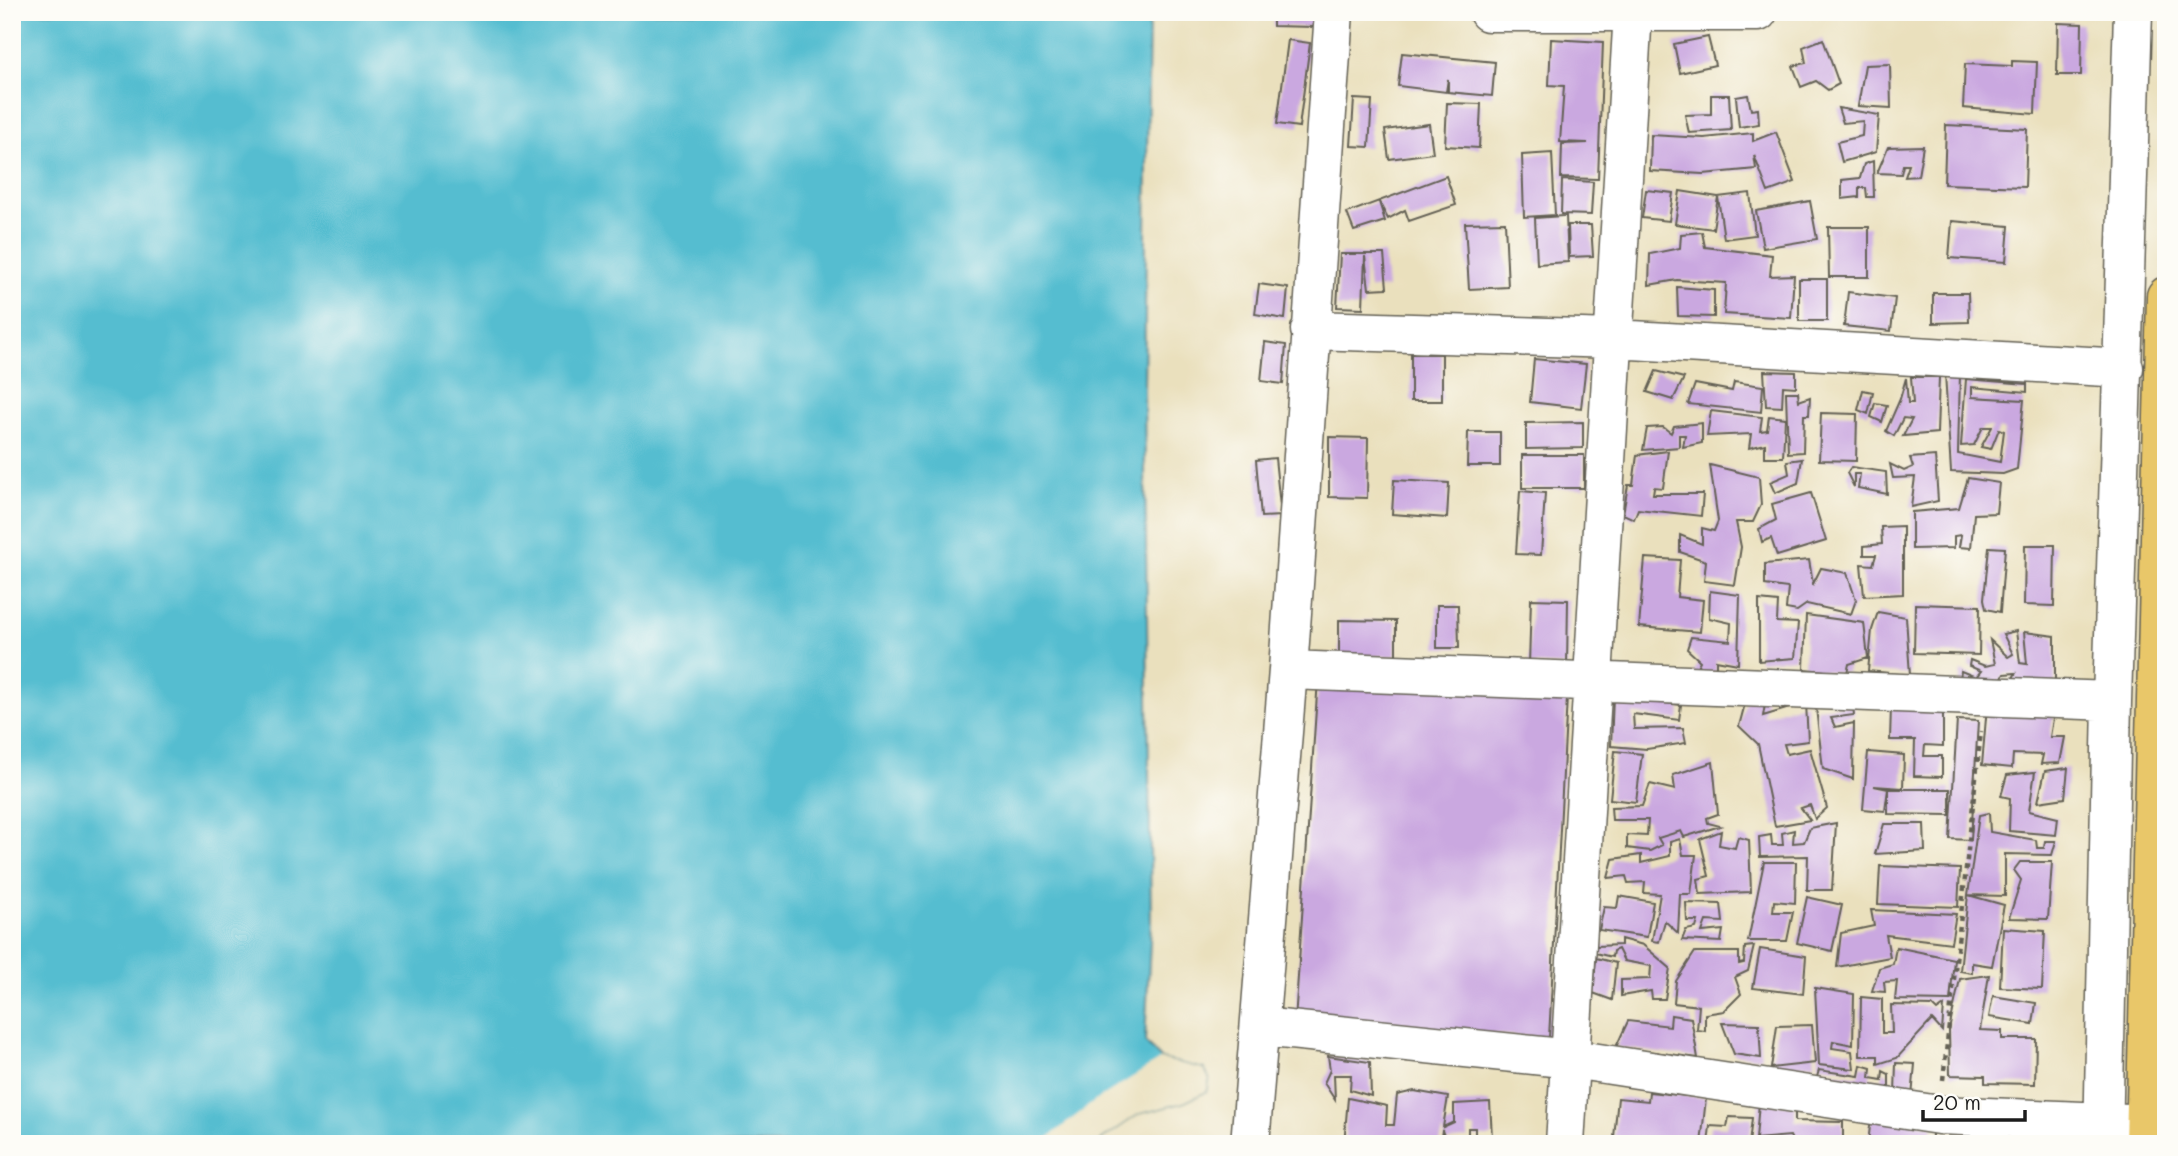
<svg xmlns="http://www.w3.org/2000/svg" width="2178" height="1156" viewBox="0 0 2178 1156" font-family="Mali,sans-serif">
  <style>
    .water { fill: #54bdd0; stroke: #386c76; stroke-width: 2 }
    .pier { fill: #eae0bd }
    .building { fill: #caa8e0 }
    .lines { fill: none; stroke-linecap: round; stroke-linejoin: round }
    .minor-casing { stroke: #646154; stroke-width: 41 }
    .highway-casing { stroke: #646154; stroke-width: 41 }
    .path { stroke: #646154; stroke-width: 4.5; stroke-dasharray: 5 5; stroke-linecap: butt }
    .minor { stroke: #fff; stroke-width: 38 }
    .highway { stroke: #e9c769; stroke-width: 38 }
  </style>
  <rect width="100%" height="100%" fill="#fdfcf7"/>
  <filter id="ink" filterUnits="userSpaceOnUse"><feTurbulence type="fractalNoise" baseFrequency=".0143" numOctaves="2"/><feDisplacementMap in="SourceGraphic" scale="14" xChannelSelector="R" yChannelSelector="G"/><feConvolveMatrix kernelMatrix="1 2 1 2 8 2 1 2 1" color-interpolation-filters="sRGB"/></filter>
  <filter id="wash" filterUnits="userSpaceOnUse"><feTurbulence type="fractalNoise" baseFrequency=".00686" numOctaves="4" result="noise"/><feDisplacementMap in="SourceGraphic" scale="28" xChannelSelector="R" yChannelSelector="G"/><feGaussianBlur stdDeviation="1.57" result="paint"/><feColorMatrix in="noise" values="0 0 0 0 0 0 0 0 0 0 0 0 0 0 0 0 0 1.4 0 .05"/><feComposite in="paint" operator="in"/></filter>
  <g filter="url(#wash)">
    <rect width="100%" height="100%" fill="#eae0bd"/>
    <path class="water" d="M12 12H1149L1144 391 1151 922 1145 1042 1161 1059 1204 1069 1209 1079 1207 1091 1184 1102 1138 1114 1095 1144H12Z"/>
    <path class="pier" d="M1161 1059 1204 1069 1209 1079 1207 1091 1184 1102 1138 1114 1095 1144H1040L1096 1100Z"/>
    <g id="blocks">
      <path class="building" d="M1273 12H1315L1314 27 1273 26Z
        M2058 23 2082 24 2081 75H2057Z
        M1708 37 1715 65 1680 73 1674 44Z
        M1551 39 1603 42 1598 179 1561 178 1562 144 1588 143 1560 142 1564 86 1549 85Z
        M1823 39 1839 84 1828 90 1816 81 1801 87 1793 66 1806 63 1803 47Z
        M1288 40 1310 43 1299 127 1277 124Z
        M1402 53 1495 62 1492 96 1448 92V79L1446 92 1398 86Z
        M2012 61 2037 62 2035 114 1963 108 1965 64 2012 66Z
        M1890 64 1891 108 1858 106 1865 65Z
        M1711 95H1729L1731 130 1689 133 1685 115 1711 114Z
        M1748 95 1751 110 1758 109 1759 124 1739 127 1736 97Z
        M1354 99 1372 100 1369 147 1351 146Z
        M1447 103 1481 104 1479 148 1445 146Z
        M1838 108 1879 115 1876 152 1842 162 1837 142 1862 136 1863 121 1843 123Z
        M1429 124 1433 153 1389 159 1385 130Z
        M1946 125 2027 129 2025 187 1944 184Z
        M1776 132 1795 182 1768 192 1754 155 1756 169 1703 174 1650 171 1651 135 1704 138 1753 133V141Z
        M1923 146 1918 176 1905 177 1909 165H1903L1901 174 1877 173 1888 147Z
        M1552 153 1555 215 1524 217 1522 155Z
        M1873 161 1874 197H1867L1866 188H1859V197L1842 199V180L1860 178 1864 164Z
        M1446 176 1456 205 1409 221 1405 210 1388 219 1379 202 1385 221 1354 231 1347 213Z
        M1562 180 1593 182 1591 215 1561 214Z
        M1646 190 1673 193 1669 221 1642 218Z
        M1680 191 1718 197 1750 193 1755 235 1724 239 1718 197 1713 229 1675 224Z
        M1810 201 1817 239 1763 248 1756 211Z
        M1563 216H1566L1568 262 1537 264 1535 218Z
        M1952 221 2009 226 2006 262 1949 258Z
        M1505 222 1508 287 1469 289 1465 223Z
        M1568 225H1591L1593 256 1569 257Z
        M1828 227H1869V277H1829Z
        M1702 232 1705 247 1772 255 1770 276 1794 275 1791 318 1724 314 1726 283 1677 280 1649 285 1650 254 1680 248 1681 234Z
        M1340 254H1384L1387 288 1369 289 1365 256 1363 308 1337 307Z
        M1799 279H1827V321H1799Z
        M1259 284 1288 288 1285 319 1255 314Z
        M1677 287 1714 290V317L1678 316Z
        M1848 292 1895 298 1891 331 1844 326Z
        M1933 293H1968L1969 322 1933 323Z
        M1265 342 1286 345 1283 384 1261 381Z
        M1411 354H1442V401H1411Z
        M1534 359 1586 364 1581 408 1530 402Z
        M1656 371 1684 378 1673 400 1647 392Z
        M1764 371 1796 372V387L1783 386 1782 407 1766 406Z
        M1945 373 1960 374 1958 454 2000 462 2004 431 1999 429 1991 449 1981 447 1992 427H1983L1974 445 1961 446 1966 379 2027 384V392L1972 387V397L2024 400 2017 469 2003 474 1951 472Z
        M1911 377H1939L1937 433 1903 436 1912 419 1903 418 1894 436 1886 431 1900 399 1906 378 1908 403H1913Z
        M1734 382 1763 386 1761 412 1688 404 1695 384 1732 391Z
        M1863 390 1873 392 1868 414 1858 410Z
        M1786 392H1798L1799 401 1810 397 1809 415H1804L1803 452 1788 453Z
        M1875 403 1887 405 1882 422 1871 417Z
        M1711 411 1762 417 1760 431 1767 430 1769 416 1785 418 1783 457H1765V444L1749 448 1751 434 1707 436Z
        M1821 413 1857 414 1856 461 1819 460Z
        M1583 422V448L1526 449V423Z
        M1702 423V443L1683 447 1685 435H1679V447L1643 450 1647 428 1663 427 1671 433 1674 426Z
        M1468 432H1500V466H1467Z
        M1329 437 1368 438 1367 498 1329 497Z
        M1668 451 1663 488 1654 487 1653 494H1703L1701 516 1638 509 1634 519 1623 514 1628 485H1633L1637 455Z
        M1522 455H1584V488H1522Z
        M1935 456 1938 501 1911 507 1915 477 1893 478 1890 464 1904 471 1913 467 1910 458Z
        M1275 458 1281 516 1261 517 1256 460Z
        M1802 459 1798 483 1775 493 1770 482 1789 474 1787 461Z
        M1710 465 1759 477 1761 505 1753 522H1736L1741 547 1735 585 1704 581 1706 561 1680 552V535L1702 544V528L1714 531 1718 521Z
        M1851 467 1886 472 1887 494 1858 488 1860 474H1854V487L1847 473Z
        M1968 478 1999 483 1996 513 1974 514 1971 548 1959 547 1961 535 1954 536V548L1912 549V512L1959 508Z
        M1394 480 1449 483 1447 518 1392 514Z
        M1520 491 1545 493 1541 555 1516 554Z
        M1811 493 1826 541 1777 556 1771 538 1762 542 1759 529 1776 520 1772 504Z
        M1903 526V594L1864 596 1861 564 1873 565 1876 555H1864V546L1882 544 1881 527Z
        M2025 545H2055L2054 606 2024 605Z
        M1989 547 2005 548 2000 612 1986 609 1984 599Z
        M1645 558 1680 560 1677 597 1703 600 1700 632 1639 627Z
        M1809 560 1813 584 1821 568 1847 573 1856 600 1851 614 1807 604 1797 611 1786 609 1788 588 1765 585V564Z
        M1710 591 1740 595 1738 664 1716 660V672L1693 674 1700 661 1687 649 1691 637 1730 641 1731 623 1709 618Z
        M1531 599 1568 600 1567 666 1529 664Z
        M1759 600 1778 602 1777 622 1798 623 1795 658 1759 661Z
        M1915 604 1980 606 1979 655 1914 653Z
        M1437 605H1458L1459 648H1437Z
        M1878 612 1906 617 1910 675 1868 671 1872 630Z
        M1806 615 1864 623 1868 658 1849 664 1847 673 1804 669Z
        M1339 620 1396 621V656H1339Z
        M2016 631 2020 663 2027 664 2024 632 2055 636V692H2004L2016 673 2004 674 1995 689 1959 688 1961 671 1976 677 1981 671 1969 666 1970 660 1985 666 1995 664 1990 640 2008 657 2013 654 2003 634Z
        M1318 679 1567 697 1549 1038 1295 1021Z
        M1613 697 1681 705 1679 720 1633 714 1634 729 1683 728 1686 743 1647 749 1611 746Z
        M1766 699 1763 716 1806 703 1808 741 1784 744 1787 754 1810 749 1827 808 1815 819 1810 805 1801 808 1810 820 1775 826 1758 744 1739 726 1746 700Z
        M1853 705 1854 715 1831 718 1835 727 1854 723 1853 779 1823 769 1816 708Z
        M1987 706 2054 713 2050 737H2065L2060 763 2041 764 2043 755 2013 754 2012 768 1982 765Z
        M1891 707 1943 709V746L1925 745 1924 756H1942V777L1914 776 1915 740H1890Z
        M1957 720 1978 721 1971 840 1950 839Z
        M1615 751 1642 754 1636 802 1610 799Z
        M1868 752 1904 755 1903 788 1874 786 1888 789 1885 811 1863 809Z
        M1713 762 1718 814 1707 818 1708 823 1720 826 1684 837 1681 831 1658 838 1662 845 1650 851 1627 848V835L1647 836 1648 820H1612L1611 807 1642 806 1650 784 1675 790 1673 775Z
        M2068 768 2065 798 2038 802 2045 771Z
        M2035 772 2029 811 2058 818 2056 835 2009 831 2010 798 2001 796 2007 775Z
        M1888 789H1950V815L1888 814Z
        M1989 813 1990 832 2036 840 2037 848H2044L2045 841H2056L2052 855 2005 854V896L1968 895 2004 905 1992 966 1972 963V973L1960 971 1968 895 1979 815Z
        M1836 823 1832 890H1807L1808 856 1760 857 1759 837 1771 835 1772 845H1783L1782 833 1794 830 1793 843 1804 842 1810 828Z
        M1884 824H1924L1925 851 1875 854Z
        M1721 831 1719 845 1735 848 1738 837 1749 840 1751 892 1700 894 1698 879 1709 876 1700 839Z
        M1680 839 1683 855H1696L1691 894H1680L1678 933 1665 921 1659 942 1652 941 1660 894 1644 893 1645 882 1628 883 1626 876 1608 878 1613 859 1641 855V863L1670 856V842Z
        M1764 862H1796L1795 903 1774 901 1773 912H1793L1787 941H1748Z
        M2020 862H2052L2048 919 2009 918 2021 880 2014 870Z
        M1880 866 1960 869 1958 907 1878 904Z
        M1619 896 1653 902 1647 937 1599 930 1604 907 1617 908Z
        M1807 897 1842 905 1832 951 1797 943Z
        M1686 903 1721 904 1723 922 1706 921 1702 932 1723 930 1721 942 1682 940 1686 930 1696 928 1698 921H1687Z
        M1871 910 1956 914 1951 943 1886 935 1890 957 1837 967 1841 933 1874 926Z
        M2003 928 2045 931 2042 989 2000 987Z
        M1621 939 1643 945 1670 968 1665 999H1652L1651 991 1621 996V980L1650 979 1651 966 1624 961 1618 949 1613 951 1612 957 1595 953 1596 946 1621 945Z
        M1754 946 1748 971 1735 977 1741 994 1724 1011 1705 1014V1031L1697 1030 1699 1006 1674 1003 1676 981 1695 952H1739V964L1744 963 1745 947Z
        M1896 947 1954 959 1950 1001 1895 1000 1897 981 1884 982 1885 992 1872 991 1879 968 1893 964Z
        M1760 949 1806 956 1803 994 1753 988Z
        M1596 958 1616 963 1612 1000 1593 993Z
        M1989 975 1980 1030 2002 1031V1039H2036L2035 1084 1985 1083V1076L1950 1075 1949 1030 1960 979Z
        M1815 988 1854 994 1853 1045 1833 1041 1832 1048 1852 1051 1854 1069 1819 1065Z
        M1993 996 2036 1003 2033 1024 1989 1017Z
        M1861 997 1882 999V1033H1892L1891 1005 1932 1006 1937 1011 1944 1006 1942 1031 1932 1020 1897 1058 1878 1064V1056H1860Z
        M1671 1015 1691 1018 1698 1058 1616 1047 1628 1021 1670 1026Z
        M1722 1023 1759 1024 1761 1058 1734 1054Z
        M1812 1025 1815 1063 1771 1068 1777 1026Z
        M1328 1056 1370 1062 1371 1096 1350 1090 1351 1075H1334L1335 1100 1324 1083 1330 1070Z
        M1896 1063 1915 1064 1911 1108 1815 1084 1819 1070 1859 1076 1861 1065 1871 1068 1870 1078 1882 1080 1883 1071 1889 1074V1091L1895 1093Z
        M1414 1091 1448 1097 1443 1127 1454 1122V1104L1490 1102 1492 1137H1475V1128H1468V1138L1446 1142 1442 1130 1440 1144H1344L1348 1098 1387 1106 1386 1125H1394L1397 1095Z
        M1649 1092 1706 1098 1701 1144 1614 1137 1618 1098 1648 1101Z
        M1759 1102 1795 1106V1121L1843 1122V1144H1794L1790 1136 1756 1139Z
        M1729 1117 1752 1118 1749 1144H1708L1710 1126 1727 1127Z
        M1871 1117 1933 1125 1931 1144H1868Z
        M2015 1133 2049 1134V1144H2015Z"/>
    </g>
  </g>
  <g filter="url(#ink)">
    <use href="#blocks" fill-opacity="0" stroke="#646154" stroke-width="2"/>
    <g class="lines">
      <defs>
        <path id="minor" d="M1488 12H1758
          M1310 330 1614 339 2124 368
          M1288 670 2112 701
          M1260 1027 1572 1059 1939 1115 2130 1123
          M1250 1144 1288 670 1334 12
          M1565 1144 1633 12
          M2103 1144 2112 701 2133 12"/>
        <path id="highway" d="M2145 1144 2166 296"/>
      </defs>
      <use href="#minor" class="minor-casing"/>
      <use href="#highway" class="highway-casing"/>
      <path class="path" d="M1943 1080 1981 731"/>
      <use href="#minor" class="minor"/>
      <use href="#highway" class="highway"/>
    </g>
  </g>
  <rect width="2178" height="1156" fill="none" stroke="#fdfcf7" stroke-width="42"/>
  <path d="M1923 1110v10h102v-10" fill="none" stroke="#1c1c1c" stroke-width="3.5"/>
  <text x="1933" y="1110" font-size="21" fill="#1c1c1c" stroke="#fdfcf7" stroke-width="5" paint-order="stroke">20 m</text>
</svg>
